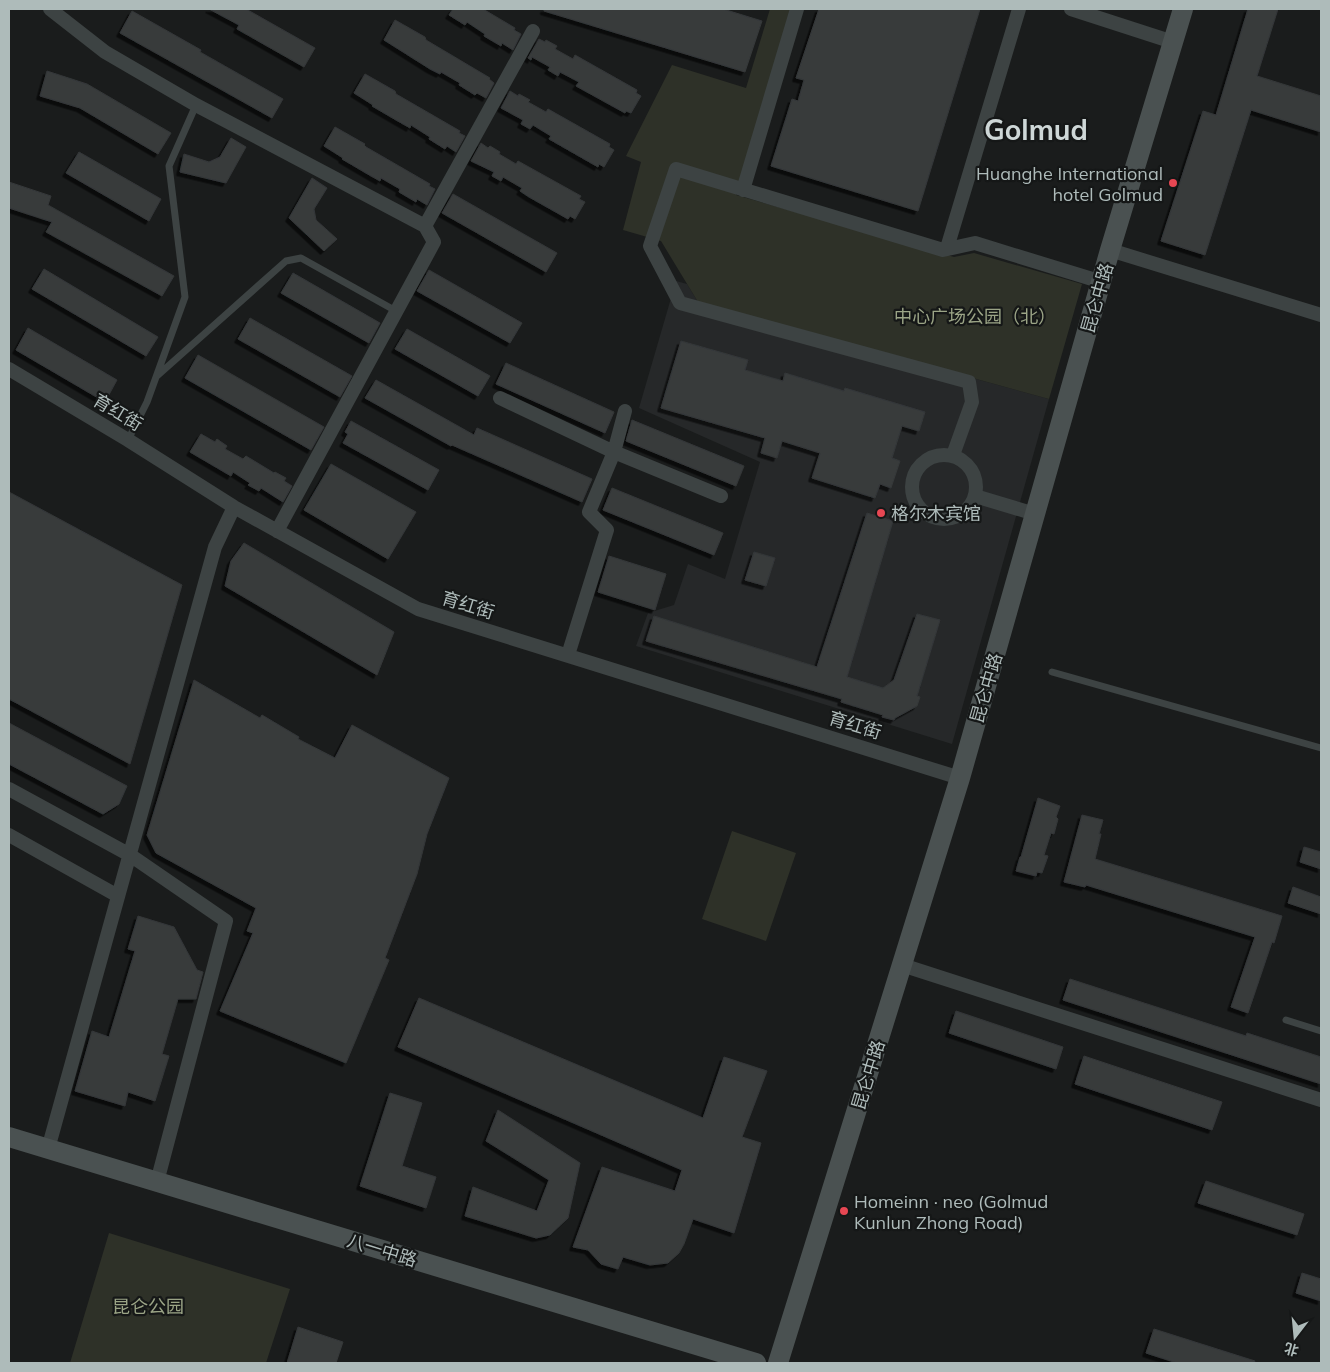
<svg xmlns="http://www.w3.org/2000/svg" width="1330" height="1372" viewBox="0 0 1330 1372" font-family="Mulish,'Noto Sans SC',sans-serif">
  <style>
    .built { fill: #262829 }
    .green { fill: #2e3128 }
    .building { fill: #373a3b; stroke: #343738; filter: url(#shadow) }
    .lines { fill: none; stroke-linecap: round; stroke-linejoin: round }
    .service { stroke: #3d4343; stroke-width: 7 }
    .minor { stroke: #3d4343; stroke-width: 14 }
    .secondary { stroke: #4a5151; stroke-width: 20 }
    .poi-dot { fill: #e74753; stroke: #151717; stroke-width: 2 }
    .labels { text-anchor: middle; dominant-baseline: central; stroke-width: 4.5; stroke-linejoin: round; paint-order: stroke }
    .poi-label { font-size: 18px; fill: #aebbba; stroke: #151717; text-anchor: start }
    .street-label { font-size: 18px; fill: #aebbba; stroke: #151717 }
    .park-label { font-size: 18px; fill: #9ba486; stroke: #151717 }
    .town-label { font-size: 28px; font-weight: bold; fill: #ced7d7; stroke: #151717 }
  </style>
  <defs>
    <filter id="shadow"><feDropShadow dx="-3.5" dy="3.5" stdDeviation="0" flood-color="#0009"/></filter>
  </defs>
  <rect width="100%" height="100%" fill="#1a1c1c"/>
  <path class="built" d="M676 281 687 284 698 302 1049 399 952 744 636 646 648 613 674 605 688 564 725 579 760 462 639 408Z"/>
  <path class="green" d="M770 9H791L762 109 736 195 954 257 974 253 1082 284 1049 399 698 302 661 241 623 230 641 162 626 156 672 65 746 88Z
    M732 831 796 853 766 941 702 919Z
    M109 1233 290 1289 266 1363H70Z"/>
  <path class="building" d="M209 9H246L315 48 304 67 237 29 239 25Z
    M453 9H483L515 28 514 30 521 34 513 50 502 43 501 46 484 36 485 34 467 22 465 25 449 15Z
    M544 9H723L762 21 745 72 544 11Z
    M819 9H980L918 211 771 166 792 99 798 101 804 80 796 78Z
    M1248 9H1278L1257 76 1321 96V132L1251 110 1205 255 1161 241 1203 111 1216 115Z
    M132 11 201 50 200 52 283 99 272 118 120 33Z
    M395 20 425 37 426 40 490 78 489 79 494 83 486 98 477 93 475 95 459 85 460 83 441 72 440 74 430 69 384 40Z
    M539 39 545 42 546 40 557 46 555 49 573 59 575 55 637 90 636 93 641 96 631 113 626 111 625 113 576 86 579 82 560 72 558 76 548 70 550 67 532 57 531 60 528 58Z
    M47 71 87 84 171 133 158 154 80 108 40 96Z
    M365 74 395 91 396 94 460 131 459 133 465 136 456 152 447 146 445 149 429 139 430 137 411 125 410 128 396 120 372 106 373 105 354 93Z
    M510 91 518 96 519 94 530 100 528 102 546 112 548 109 610 144 609 147 614 150 604 167 599 164 598 167 549 139 551 136 533 125 530 129 521 124 523 120 501 108Z
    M335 127 365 144 364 145 366 147 430 184 429 186 435 189 427 205 417 199 416 202 399 192 400 189 381 178 380 181 371 176 342 159 343 158 324 146Z
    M231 138 246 147 226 183 180 172 184 154 209 162 220 157Z
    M481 143 488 148 490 146 500 152 499 154 516 164 518 161 581 196 579 199 585 202 575 219 570 216 568 219 529 197 520 191 522 188 503 177 501 181 492 176 494 172 471 161Z
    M79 152 161 199 149 221 66 173Z
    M312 178 327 188 314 209 316 220 337 239 324 251 289 218Z
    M9 182 51 196 48 205 174 276 162 296 46 232 52 222 9 208Z
    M453 194 557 253 546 272 442 213Z
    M44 269 158 337 146 356 32 289Z
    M429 270 522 323 510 343 417 291Z
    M293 273 380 323 369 343 281 293Z
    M250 318 352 376 340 397 238 339Z
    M28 328 117 380 105 402 16 350Z
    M407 329 490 376 478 396 395 349Z
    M681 341 748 360 745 370 783 381 785 373 844 391 845 388 925 412 919 431 902 426 892 458 900 461 891 488 880 484 875 498 812 478 820 453 782 441 777 458 761 453 765 438 661 408Z
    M198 355 324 427 311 450 185 378Z
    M506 363 614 412 605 433 496 384Z
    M376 380 474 435 477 428 592 479 582 502 452 445 451 446 365 398Z
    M632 420 744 466 736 486 626 441Z
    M351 421 439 470 428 490 343 443 348 434 345 432Z
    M201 434 215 442 217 439 227 446 225 449 243 459 246 456 274 473 275 472 286 478 284 481 292 486 283 502 261 488 259 491 248 485 250 483 233 472 231 476 190 452Z
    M331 464 416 512 388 559 304 510Z
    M612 488 723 533 714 555 603 510Z
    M9 492 182 585 130 764 9 699Z
    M867 513 893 521 847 677 883 688 894 680 917 614 940 620 917 696 920 697 917 706 895 718 894 720 882 717 883 715 841 702 842 699 646 641 654 616 817 667Z
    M244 543 394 632 377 675 225 586 231 561Z
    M754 552 775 558 766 586 745 580Z
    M609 556 666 574 655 610 598 592Z
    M194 680 260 718 262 715 299 737 298 739 335 758 352 725 449 778 427 834 417 874 385 958 389 960 346 1063 220 1011 253 933 247 931 256 908 156 853 147 835Z
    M9 723 127 786 119 804 103 814 9 764Z
    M1038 798 1060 806 1056 817 1058 819 1054 834 1051 833 1044 855 1048 856 1042 873 1037 872 1036 876 1016 871 1020 857H1021Z
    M1082 815 1103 820 1099 834H1101L1095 859 1282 916 1274 943 1272 942 1248 1013 1231 1007 1255 937 1086 885 1085 887 1064 882Z
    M1304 847 1321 852V869L1300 862Z
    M1293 887 1321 897V914L1288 903Z
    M138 916 174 927 197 970 203 972 196 999H178L162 1054 169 1056 155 1101 128 1092 125 1106 75 1091 92 1031 109 1037 135 951 128 949Z
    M1070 979 1246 1036 1247 1033 1321 1057V1084L1063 1000Z
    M419 998 703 1118 724 1057 767 1071 742 1137 761 1143 734 1233 693 1219 684 1244 679 1253 668 1263 650 1265 623 1257 618 1269 601 1264 588 1250 573 1247 602 1167 675 1191 682 1170 398 1047Z
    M956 1011 1063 1047 1056 1069 949 1033Z
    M1084 1056 1222 1102 1212 1130 1075 1084Z
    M390 1093 422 1103 402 1166 436 1177 426 1208 360 1186Z
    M498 1110 580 1163 568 1218 550 1235 536 1238 465 1216 473 1187 537 1211 549 1180 486 1141Z
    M1206 1181 1304 1214 1297 1235 1198 1203Z
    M1302 1273 1321 1279V1301L1296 1293Z
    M298 1327 343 1342 336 1363H287Z
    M1154 1329 1255 1361 1254 1363H1177L1146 1353Z"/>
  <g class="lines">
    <path class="service" d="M157 376 286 261 301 258 396 311
      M128 440 147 402 185 297 169 166 196 105
      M1052 672 1321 748
      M1286 1020 1321 1031"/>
    <path class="minor" d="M50 9 105 52 196 105 425 226
      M1071 9 1173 42
      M743 190 797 9
      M947 248 1019 9
      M1110 250 1321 315
      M9 369 128 440 234 507 418 609 960 778
      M500 398 614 452 721 496
      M912 487a32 32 0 1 1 64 0a32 32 0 1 1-64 0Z
      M953 455 972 402 969 382 680 303 650 246 676 169 943 250 975 243 1102 282
      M975 496 1035 514
      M277 531 434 242 425 226 533 31
      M568 655 607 530 589 512 614 452 625 411
      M9 789 130 855 226 921 157 1182
      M9 835 118 896
      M902 965 1321 1100
      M48 1149 215 547 234 507"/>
    <path class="secondary" d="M9 1137 756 1363
      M778 1363 960 778 1110 250 1183 9"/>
  </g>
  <g class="poi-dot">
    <circle cx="1173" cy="183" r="5"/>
    <circle cx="881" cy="513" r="5"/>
    <circle cx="844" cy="1211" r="5"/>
  </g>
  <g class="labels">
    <g class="poi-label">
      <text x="1163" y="173" text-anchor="end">Huanghe International<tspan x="1163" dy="21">hotel Golmud</tspan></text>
      <text x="891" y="513">格尔木宾馆</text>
      <text x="854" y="1201">Homeinn · neo (Golmud<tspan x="854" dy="21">Kunlun Zhong Road)</tspan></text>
    </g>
    <g class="street-label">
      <text transform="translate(1097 298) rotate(-74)">昆仑中路</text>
      <text transform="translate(118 412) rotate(31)">育红街</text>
      <text transform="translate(468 605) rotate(17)">育红街</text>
      <text transform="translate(986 688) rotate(-74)">昆仑中路</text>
      <text transform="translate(855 725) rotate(17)">育红街</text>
      <text transform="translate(868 1075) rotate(-73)">昆仑中路</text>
      <text transform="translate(382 1250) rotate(17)">八一中路</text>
    </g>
    <g class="park-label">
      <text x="975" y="316">中心广场公园（北）</text>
      <text x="148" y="1306">昆仑公园</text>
    </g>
    <g class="town-label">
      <text x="1036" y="129">Golmud</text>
    </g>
  </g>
  <rect width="1330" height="1372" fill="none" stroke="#aebbba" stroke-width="20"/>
  <g transform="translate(1295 1337) rotate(196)" stroke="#151717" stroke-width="4" paint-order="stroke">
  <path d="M0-4L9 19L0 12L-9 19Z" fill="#aebbba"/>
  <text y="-8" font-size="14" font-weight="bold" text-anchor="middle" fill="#aebbba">北</text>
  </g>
</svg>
